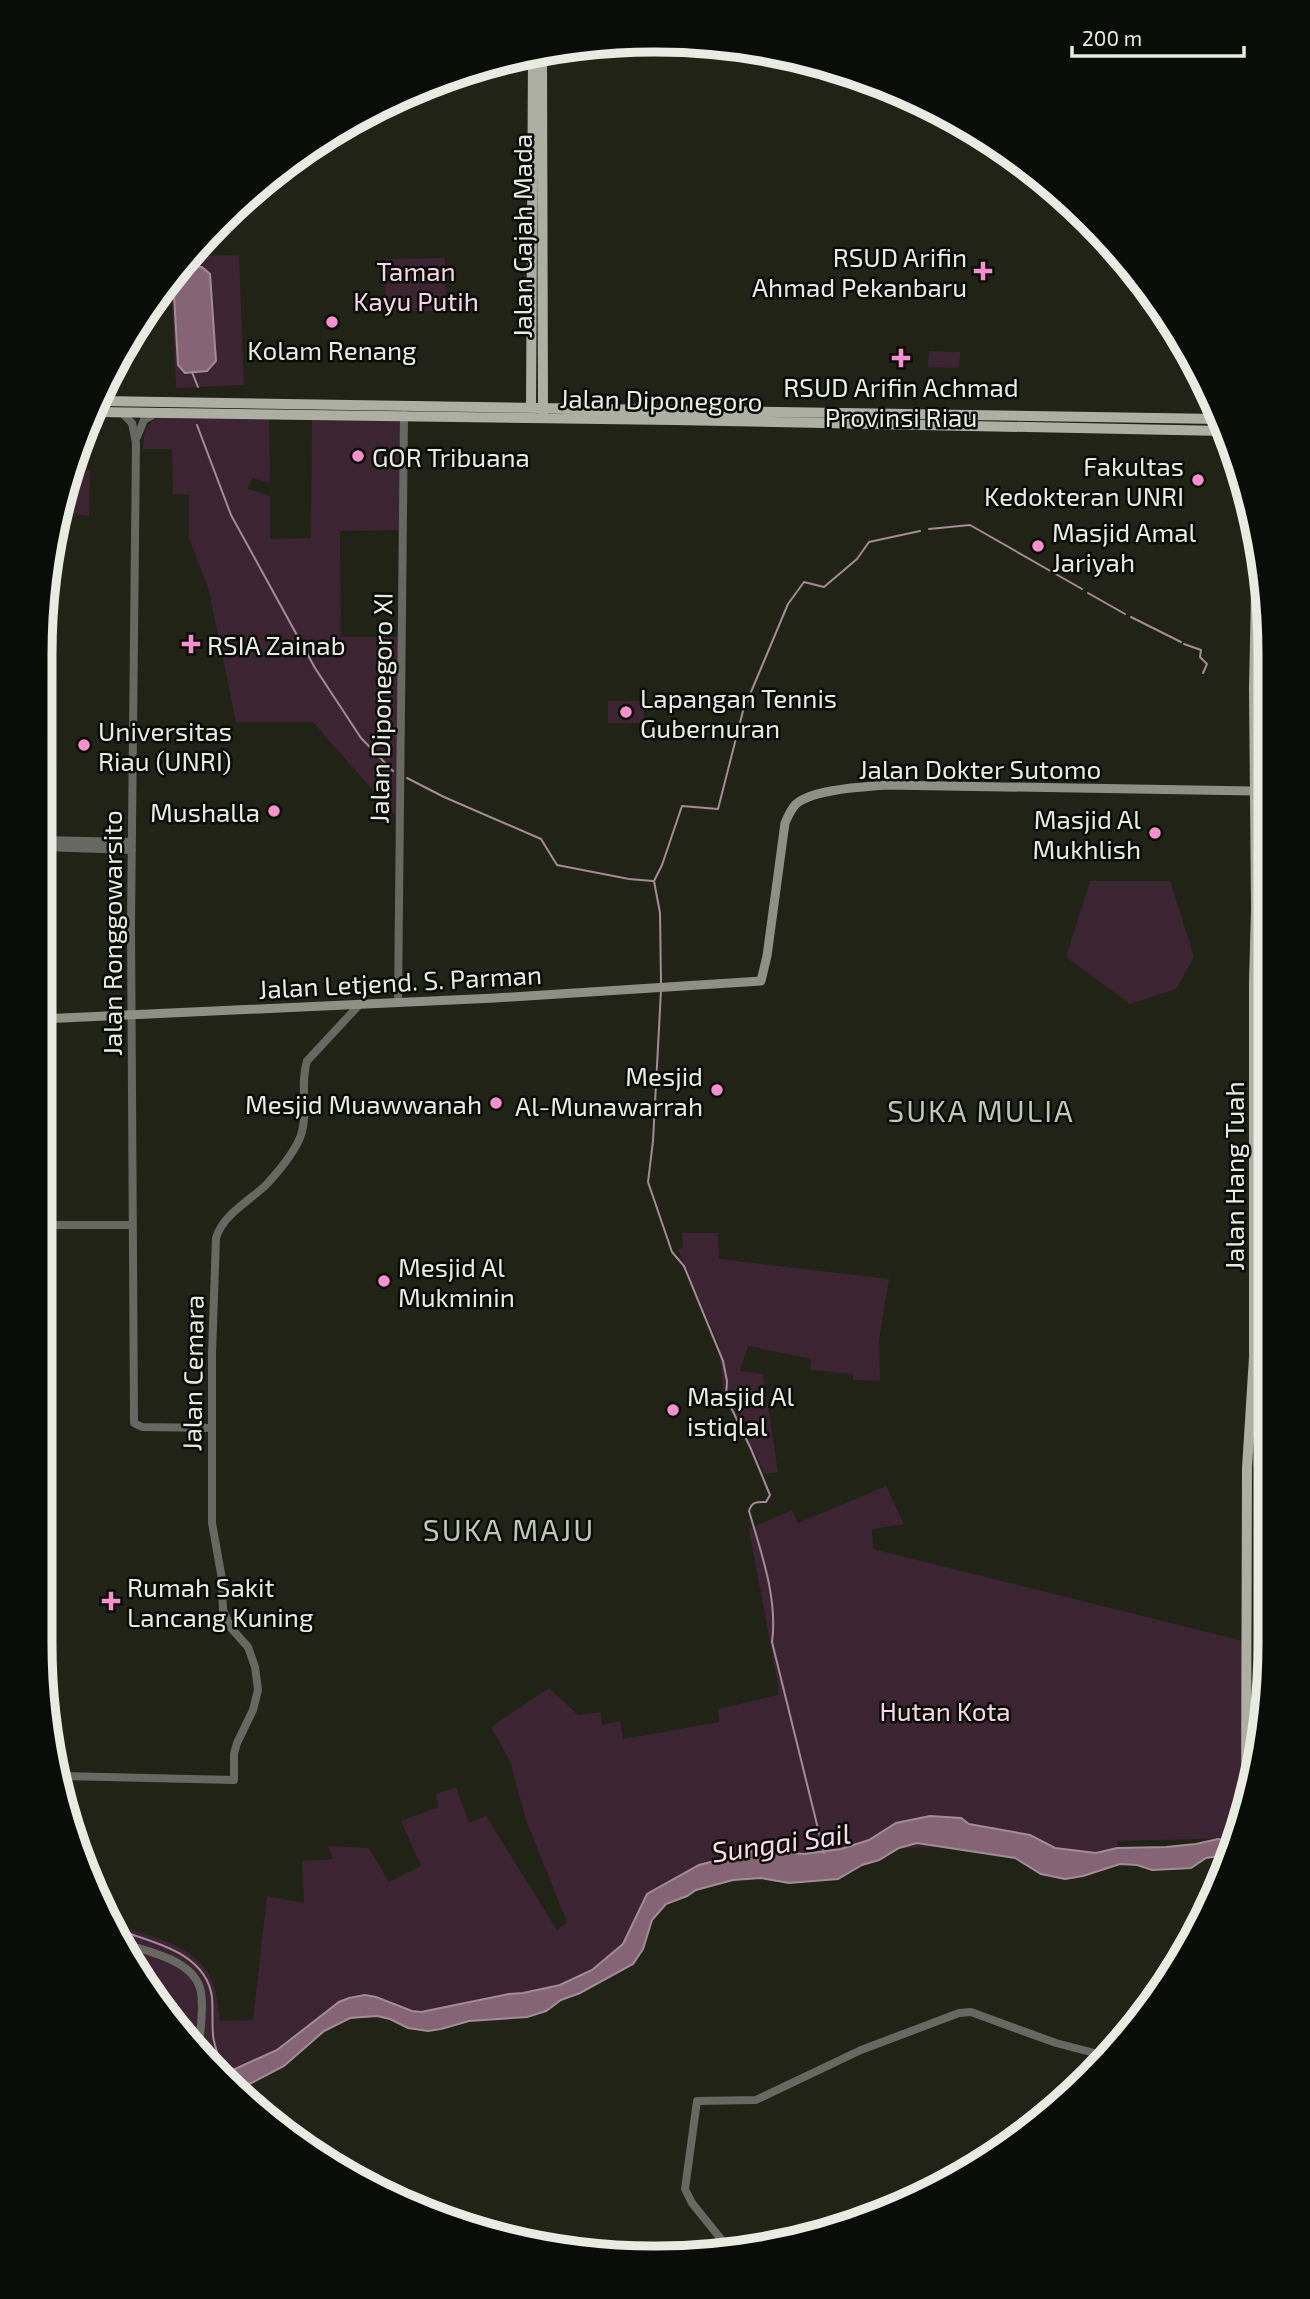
<svg xmlns="http://www.w3.org/2000/svg" width="1310" height="2299" viewBox="0 0 1310 2299" font-family="'Exo 2',sans-serif">
  <style>
    .green { fill: #3c2432 }
    .water { fill: #856476; stroke: #a38c96; stroke-width: 2 }
    .lines { fill: none; stroke-linecap: round; stroke-linejoin: round }
    .stream { stroke: #a38c96; stroke-width: 2 }
    .tertiary { stroke: #666861; stroke-width: 8 }
    .secondary { stroke: #8e9085; stroke-width: 9 }
    .primary { stroke: #acafa1; stroke-width: 10 }
    .poi-dot { fill: #f790cd; stroke: #0a0c07; stroke-width: 2.5 }
    .labels { text-anchor: middle; dominant-baseline: central; stroke-width: 5; stroke-linejoin: round; paint-order: stroke }
    .street-label { font-size: 26px; fill: #e9ebe2; stroke: #0a0c07 }
    .poi-label { font-size: 26px; fill: #e9ebe2; stroke: #0a0c07; text-anchor: start }
    .park-label { font-size: 26px; fill: #f9d5e8; stroke: #0a0c07 }
    .water-label { font-size: 28px; font-style: italic; fill: #fcd8eb; stroke: #0a0c07 }
    .quarter-label { font-size: 30px; letter-spacing: 2px; fill: #c1c5b4; stroke: #0a0c07 }
    .rim { fill: none; stroke: #e9ebe2; stroke-width: 9 }
  </style>
  <rect width="100%" height="100%" fill="#202316"/>
  <path class="green" d="M195 248V256L239 255 244 385 176 388 171 280Z
    M445 258 446 311H386L385 259Z
    M929 351 960 352 959 368 928 367Z
    M312 414 404 416 403 530 340 531 341 637H403L399 820 313 722H236L209 591 189 538V495L173 494 172 449H143C144 436 144 423 158 418H269L270 483 252 478 248 489 270 496V539L311 538Z
    M72 469 90 471 89 516 63 512 59 509 61 496Z
    M608 701H644V723H608Z
    M1090 881H1170L1194 957 1176 989 1130 1004 1066 957Z
    M682 1233H718L719 1259 889 1279 879 1340 880 1381 853 1380V1374L810 1370 811 1359 748 1346 740 1371 763 1374 778 1472 765 1474 723 1389 719 1345 678 1249 683 1248Z
    M886 1486 904 1524 872 1529 873 1549 1247 1642 1244 1816 1234 1838 1117 1841V1848C1098 1857 1063 1852 1045 1844L833 1850 804 1854 757 1850 699 1865 647 1894 623 1944 584 1975 568 1982 523 1993 509 1994 421 2012 412 2011 371 1996 349 1998 339 2003 277 2050 226 2073 167 2018 117 1925C149 1936 195 1944 211 1978 217 1991 218 2006 220 2021L253 2020 267 1896 304 1903 302 1861 333 1859 328 1846 369 1848 389 1882 421 1866 401 1821 438 1807 436 1794 456 1787 469 1823 486 1816 557 1930 567 1922 526 1820 510 1761 491 1727 549 1688 578 1715 601 1712 602 1725 620 1721 623 1739 719 1722 718 1709 778 1695 779 1691 749 1529 792 1510 798 1523Z"/>
  <path class="water" d="M202 267 210 274 216 361 207 371 185 373 178 365 173 277 179 268Z
    M930 1816 961 1818 969 1824 1030 1835 1055 1848 1096 1853 1117 1848 1166 1847 1196 1844 1218 1839 1233 1842 1227 1855 1206 1858 1191 1868 1152 1870 1137 1865 1120 1864 1083 1876 1065 1879 1041 1874 1015 1858 917 1843 899 1848 879 1860 862 1865 838 1879 789 1883 761 1878 733 1880 696 1890 687 1896 666 1904 652 1920 643 1949 633 1964 580 1993 561 2000 546 2011 527 2017 469 2021 441 2029 428 2031 408 2028 390 2019 377 2016 350 2018 324 2031 284 2066 242 2088 226 2073 277 2050 339 2002 349 1998 365 1995 376 1997 412 2011 421 2012 509 1994 523 1993 560 1985 592 1970 623 1944 647 1894 699 1865 757 1850 804 1854 841 1849 869 1840 896 1823Z"/>
  <g class="lines">
    <path class="stream" d="M192 372 198 387
      M197 425 231 515 315 668 361 738 393 771
      M929 529 970 525 1082 589
      M1088 593 1125 614
      M1131 617 1181 642
      M1184 644 1201 650 1200 657 1207 664 1203 673
      M407 778 444 797 541 839 557 865 629 879 653 881
      M661 984 660 913 654 881 662 865 682 806 718 809 743 711 788 604 804 582 824 587 857 559 869 542 920 531
      M661 990 653 1141 648 1182 672 1252 684 1266 723 1361 727 1381 726 1397 751 1449 770 1495 766 1502C757 1502 752 1501 749 1511 761 1552 778 1599 772 1642L824 1853
      M121 1931C155 1943 206 1953 212 1997 213 2009 212 2022 213 2035 214 2047 220 2060 224 2071"/>
    <path class="tertiary" d="M510 59H533
      M122 413 132 423 136 443 131 925 134 1423 142 1427 212 1428
      M137 437 144 420 156 413
      M41 840 132 842
      M41 847 132 850
      M398 1002 404 415
      M1255 1053H1266
      M41 1225H132
      M62 1776 234 1780V1754L237 1743 253 1710 258 1690 255 1667 248 1647 231 1628 223 1610 222 1579 212 1523V1354L216 1238C223 1214 251 1200 267 1184 278 1172 292 1155 299 1140 310 1116 299 1086 307 1061L360 1004
      M128 1945C153 1953 195 1961 201 1992 204 2009 200 2031 199 2048
      M729 2249 692 2203 685 2189 697 2101 756 2100 861 2050 959 2013 971 2012 1056 2043 1102 2055"/>
    <path class="secondary" d="M41 1019 495 998 761 981 767 956 785 823C788 816 791 809 796 804 813 789 864 787 886 785L1254 791 1265 787"/>
    <path class="primary" d="M542 54 543 413
      M101 401 1218 419
      M531 411 533 55
      M96 412 674 420 1224 431
      M1246 1809 1247 1468 1254 1357V981L1256 909 1254 688 1257 544"/>
  </g>
  <g class="poi-dot">
    <path d="M979.5 260.5h7v7h7v7h-7v7h-7v-7h-7v-7h7z"/>
    <circle cx="332" cy="322" r="7"/>
    <path d="M897.5 347.5h7v7h7v7h-7v7h-7v-7h-7v-7h7z"/>
    <circle cx="358" cy="456" r="7"/>
    <circle cx="1198" cy="480" r="7"/>
    <circle cx="1038" cy="546" r="7"/>
    <path d="M187.5 633.5h7v7h7v7h-7v7h-7v-7h-7v-7h7z"/>
    <circle cx="626" cy="712" r="7"/>
    <circle cx="84" cy="745" r="7"/>
    <circle cx="274" cy="811" r="7"/>
    <circle cx="1155" cy="833" r="7"/>
    <circle cx="717" cy="1090" r="7"/>
    <circle cx="496" cy="1103" r="7"/>
    <circle cx="384" cy="1281" r="7"/>
    <circle cx="673" cy="1410" r="7"/>
    <path d="M107.5 1590.5h7v7h7v7h-7v7h-7v-7h-7v-7h7z"/>
  </g>
  <g class="labels">
    <g class="street-label">
      <text transform="translate(521 236) rotate(-90)">Jalan Gajah Mada</text>
      <text transform="translate(661 399) rotate(1)">Jalan Diponegoro</text>
      <text transform="translate(380 708) rotate(-89)">Jalan Diponegoro XI</text>
      <text x="980" y="768">Jalan Dokter Sutomo</text>
      <text transform="translate(111 933) rotate(-90)">Jalan Ronggowarsito</text>
      <text transform="translate(400 981) rotate(-3)">Jalan Letjend. S. Parman</text>
      <text transform="translate(1233 1176) rotate(-90)">Jalan Hang Tuah</text>
      <text transform="translate(192 1373) rotate(-89)">Jalan Cemara</text>
    </g>
    <g class="poi-label">
      <text x="967" y="256" text-anchor="end">RSUD Arifin<tspan x="967" dy="30">Ahmad Pekanbaru</tspan></text>
      <text x="332" y="349" text-anchor="middle">Kolam Renang</text>
      <text x="901" y="386" text-anchor="middle">RSUD Arifin Achmad<tspan x="901" dy="30">Provinsi Riau</tspan></text>
      <text x="372" y="456">GOR Tribuana</text>
      <text x="1184" y="465" text-anchor="end">Fakultas<tspan x="1184" dy="30">Kedokteran UNRI</tspan></text>
      <text x="1052" y="531">Masjid Amal<tspan x="1052" dy="30">Jariyah</tspan></text>
      <text x="207" y="644">RSIA Zainab</text>
      <text x="640" y="697">Lapangan Tennis<tspan x="640" dy="30">Gubernuran</tspan></text>
      <text x="98" y="730">Universitas<tspan x="98" dy="30">Riau (UNRI)</tspan></text>
      <text x="260" y="811" text-anchor="end">Mushalla</text>
      <text x="1141" y="818" text-anchor="end">Masjid Al<tspan x="1141" dy="30">Mukhlish</tspan></text>
      <text x="703" y="1075" text-anchor="end">Mesjid<tspan x="703" dy="30">Al-Munawarrah</tspan></text>
      <text x="482" y="1103" text-anchor="end">Mesjid Muawwanah</text>
      <text x="398" y="1266">Mesjid Al<tspan x="398" dy="30">Mukminin</tspan></text>
      <text x="687" y="1395">Masjid Al<tspan x="687" dy="30">istiqlal</tspan></text>
      <text x="127" y="1586">Rumah Sakit<tspan x="127" dy="30">Lancang Kuning</tspan></text>
    </g>
    <g class="park-label">
      <text x="416" y="270">Taman<tspan x="416" dy="30">Kayu Putih</tspan></text>
      <text x="945" y="1710">Hutan Kota</text>
    </g>
    <g class="water-label">
      <text transform="translate(781 1842) rotate(-8)">Sungai Sail</text>
    </g>
    <g class="quarter-label">
      <text x="981" y="1110">SUKA MULIA</text>
      <text x="509" y="1529">SUKA MAJU</text>
    </g>
  </g>
  <path d="M0 0H1310V2299H0ZM654 52H656A602 602 0 0 1 1258 654V1644A602 602 0 0 1 656 2246H654A602 602 0 0 1 52 1644V654A602 602 0 0 1 654 52Z" fill="#0a0c07" fill-rule="evenodd"/>
  <path class="rim" d="M654 52H656A602 602 0 0 1 1258 654V1644A602 602 0 0 1 656 2246H654A602 602 0 0 1 52 1644V654A602 602 0 0 1 654 52Z"/>
  <path d="M1072 46v10h172v-10" fill="none" stroke="#e9ebe2" stroke-width="3.5"/>
  <text x="1082" y="46" font-size="21" fill="#e9ebe2" stroke="#0a0c07" stroke-width="5" paint-order="stroke">200 m</text>
</svg>
